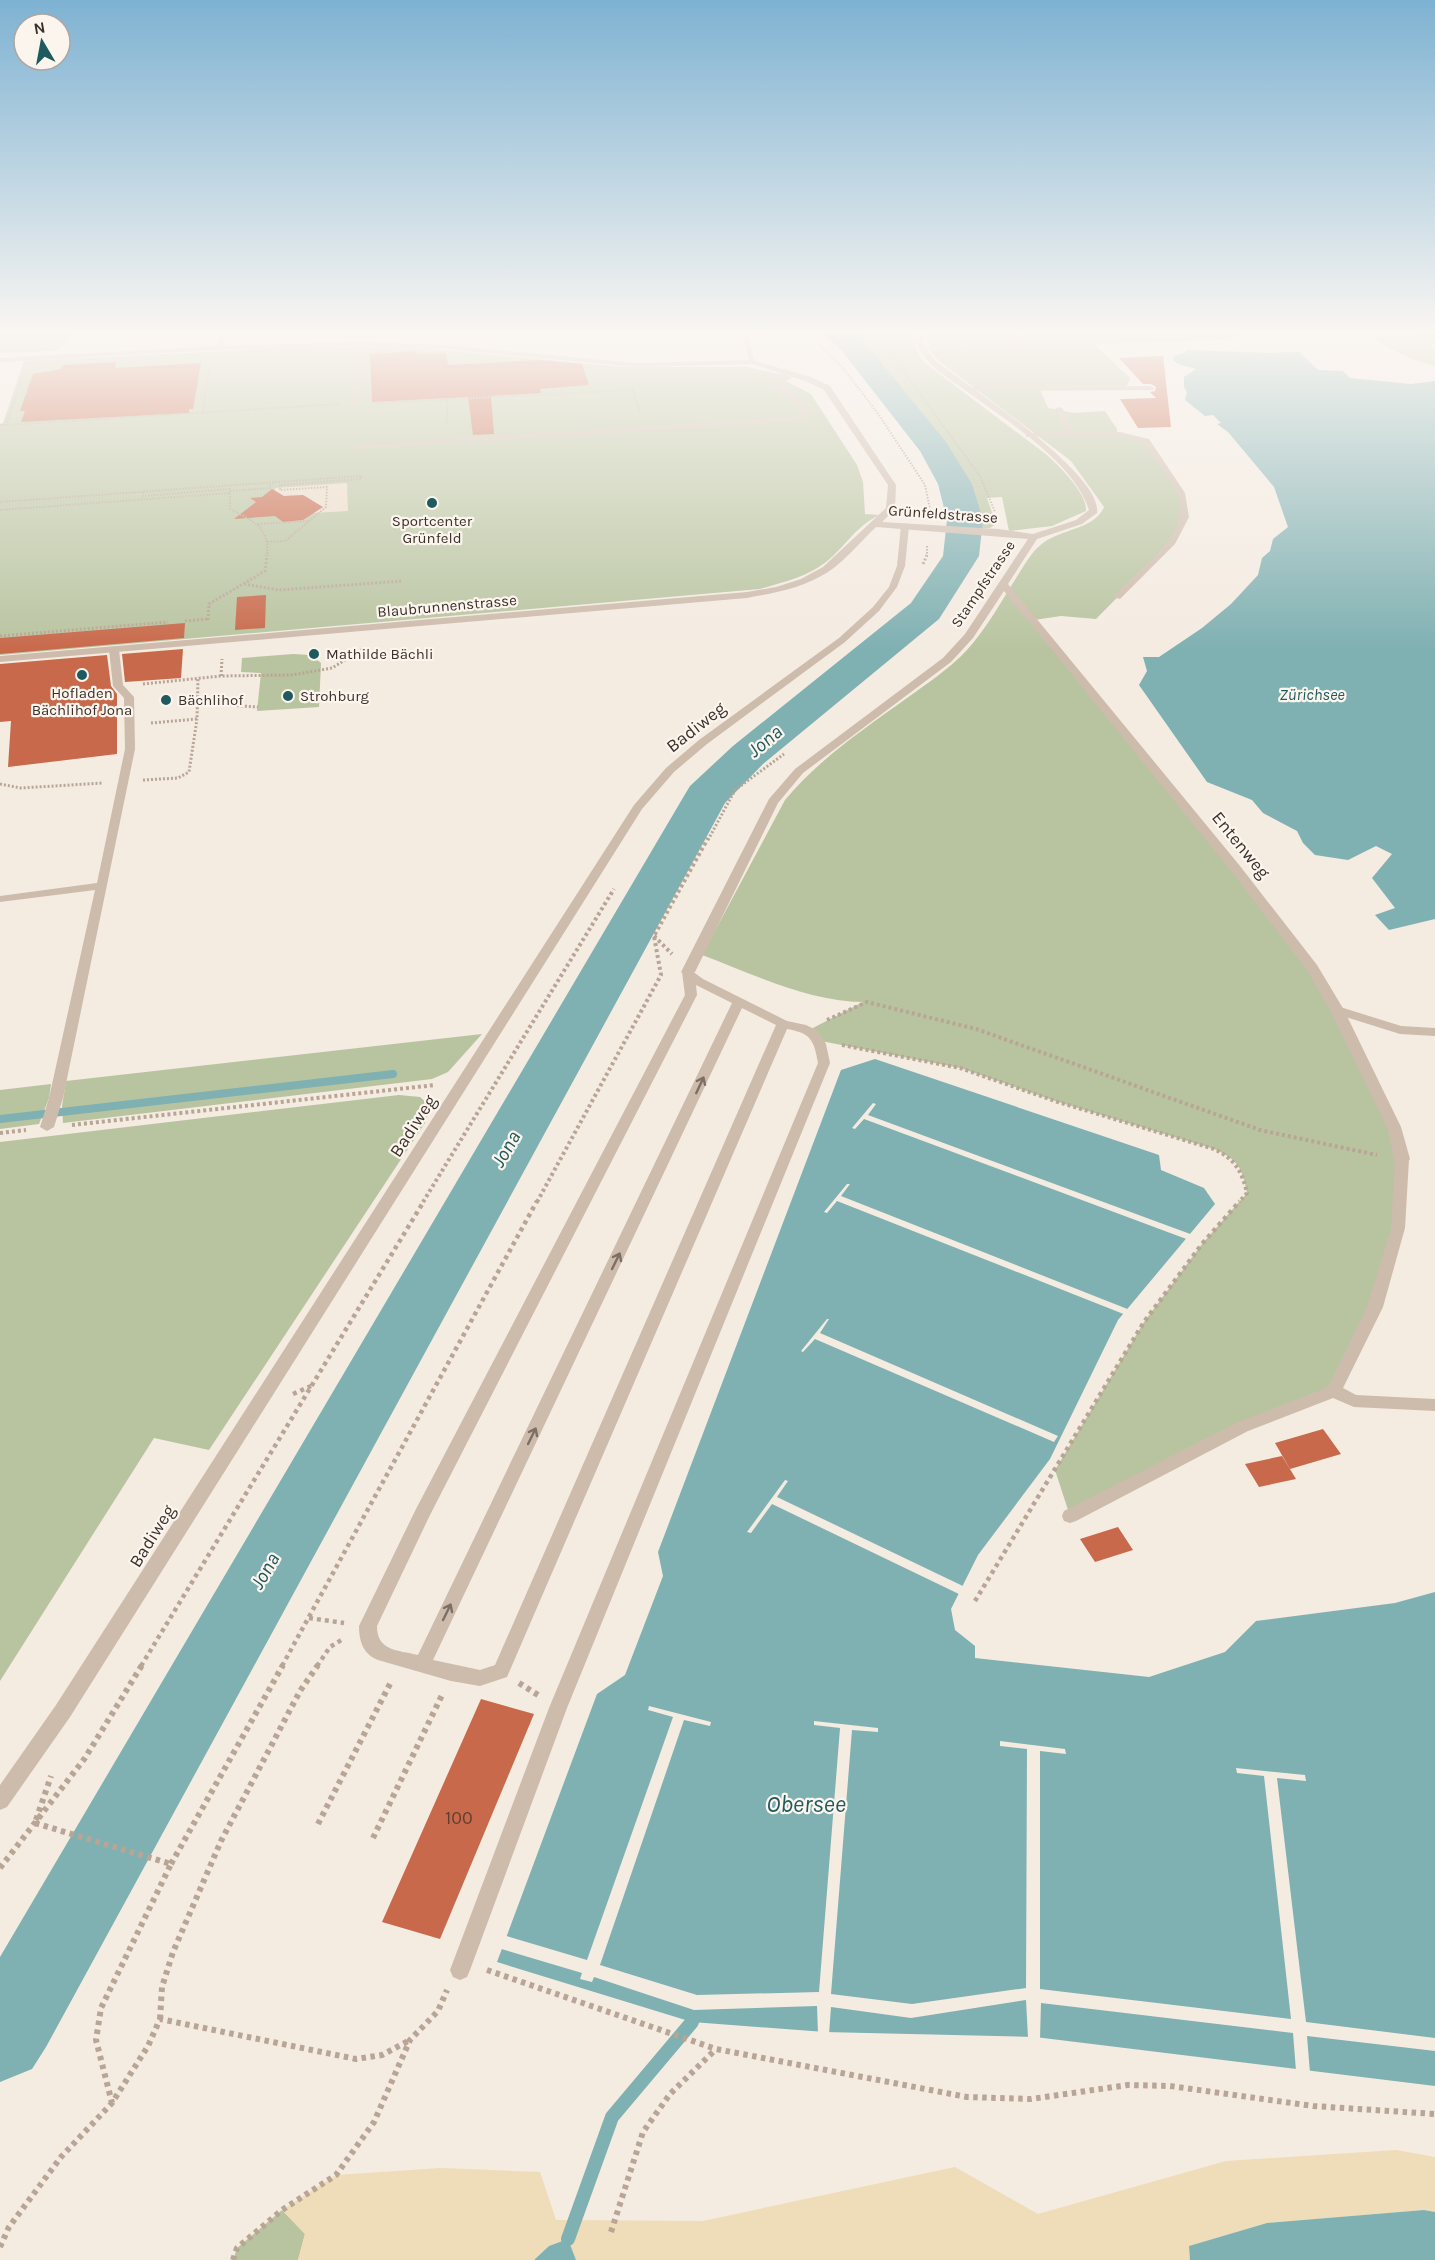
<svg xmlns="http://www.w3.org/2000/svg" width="1435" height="2260" viewBox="0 0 1435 2260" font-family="Karla,sans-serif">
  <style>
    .green { fill: #b8c4a0 }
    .sand { fill: #efdcb8 }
    .plaza { fill: #ecdcc8 }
    .water { fill: #7fb0b2 }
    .pier { fill: #f4ebe1 }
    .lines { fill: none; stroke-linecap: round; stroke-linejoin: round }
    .stream-far1 { stroke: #7fb0b2; stroke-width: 8 }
    .stream { stroke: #7fb0b2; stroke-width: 14 }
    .river { fill: #7fb0b2; fill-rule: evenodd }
    .building { fill: #c8694b }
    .path-far4 { stroke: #b9a596; stroke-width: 2; stroke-dasharray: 1.5 1.5; stroke-linecap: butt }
    .path-far3 { stroke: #b9a596; stroke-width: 3; stroke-dasharray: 2 2; stroke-linecap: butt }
    .path-far2 { stroke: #b9a596; stroke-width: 4; stroke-dasharray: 3 3; stroke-linecap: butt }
    .path-far1 { stroke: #b9a596; stroke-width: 4.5; stroke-dasharray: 4 4; stroke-linecap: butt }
    .path { stroke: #b9a596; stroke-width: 6; stroke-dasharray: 4.5 4.5; stroke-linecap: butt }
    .lane { fill: #cdbbac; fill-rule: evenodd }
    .street { fill: #cdbbac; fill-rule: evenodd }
    .oneway { stroke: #7d6f65 }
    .poi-dot { fill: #1f5a5e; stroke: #fbf5ee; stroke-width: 2 }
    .labels { text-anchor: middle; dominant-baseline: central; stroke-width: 4.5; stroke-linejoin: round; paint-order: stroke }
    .far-street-label { font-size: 15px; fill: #3b302b; stroke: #fbf5ee }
    .far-poi-label { font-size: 15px; fill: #3b302b; stroke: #fbf5ee; text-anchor: start }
    .far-water-label { font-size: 16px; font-style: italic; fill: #1f5a5e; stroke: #fbf5ee }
    .street-label { font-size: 18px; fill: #3b302b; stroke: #fbf5ee }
    .near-number-label { font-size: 18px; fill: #5e3e33 }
    .water-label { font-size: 20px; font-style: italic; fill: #1f5a5e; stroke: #fbf5ee }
    .near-water-label { font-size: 24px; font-style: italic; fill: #1f5a5e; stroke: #fbf5ee }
  </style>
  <rect width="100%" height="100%" fill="#f4ebe1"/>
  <path class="green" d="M0 334H77L56 351 0 353Z
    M854 334H911L918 354 925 363 1047 455C1059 466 1088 494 1086 511L1052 526 1009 531 1002 497 987 498 996 524 990 528H981C963 471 928 424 891 376 880 362 869 345 854 334Z
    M925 334H1294L1093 343 1130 378 1127 386 1039 387 1048 408 1074 413 1105 411 1117 429V432L1146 441 1181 493 1185 517 1172 542 1096 619 1061 616 1034 620 1312 968 1394 1127 1398 1228 1375 1307 1334 1391 1288 1408 1070 1516 1055 1470 1144 1322 1202 1244 1247 1193C1242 1167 1238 1160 1214 1149L1058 1102 960 1068 821 1041 811 1029 863 1002C809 1002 753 974 702 955L785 800C819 759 864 729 907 698 928 683 949 669 967 650 987 628 1002 600 1018 575 1025 564 1032 551 1043 543 1061 529 1095 529 1104 507L1071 461 939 361 931 352Z
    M1435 334V343L1431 345 1435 349V366C1411 360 1390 350 1370 336Z
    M375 347 431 349 624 367H747L793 377 786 381 811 394 857 465 863 482 865 514 879 515C854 528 846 546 826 562 807 577 783 582 760 589L0 655V424L3 423 24 361 285 348Z
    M293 654 311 655 321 663 319 707 257 711 261 673 241 672 242 658Z
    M482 1034 448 1072 432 1079 63 1123 62 1106 66 1081Z
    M51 1084 49 1098 39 1124 0 1129V1090Z
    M399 1095 420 1097 430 1106 425 1123 209 1450 154 1438 0 1681V1142Z
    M282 2210 305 2234 298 2260H233L237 2248Z"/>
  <path class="sand" d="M1396 2150 1435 2157V2212L1424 2210 1267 2223 1189 2246 1190 2260H576L568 2239 549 2246 534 2260H298L305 2234 282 2210 336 2175 441 2168 540 2172 556 2220 703 2221 955 2167 1038 2214 1226 2161Z"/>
  <path class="plaza" d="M347 483 348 511 314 513 312 500 303 495 284 496 275 491V488Z"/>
  <path class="water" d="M1187 350 1270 353 1299 352 1318 370 1343 371 1350 378 1411 384 1435 381V919L1389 930 1375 915 1395 908 1372 878 1392 854 1376 846 1348 860 1315 855 1303 843 1297 831 1263 813 1252 800 1207 782 1139 685 1147 671 1143 657H1159L1202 628 1231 604 1258 575 1262 558 1270 551 1273 539 1288 527 1274 487 1228 432 1217 424 1221 423 1213 415 1205 416 1185 400 1187 392 1184 387V377L1196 369 1178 364 1173 360 1174 356 1184 353Z
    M875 1059 1159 1155 1161 1170 1204 1188 1215 1204 1118 1320 1050 1459 978 1555 951 1609 955 1630 975 1646V1658L1149 1677 1225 1652 1256 1621 1395 1603 1435 1592V2086L1035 2037 825 2032 692 2022 497 1962 597 1694 625 1675 663 1576 658 1552 841 1070Z
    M1424 2210 1435 2212V2260H1190L1189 2246 1267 2223Z
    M568 2239 576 2260H534L549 2246Z"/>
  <path class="pier" d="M873 1103 876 1104 868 1115 1193 1235 1189 1240 864 1119 855 1129 852 1128Z
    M847 1184H850L841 1196 1130 1310 1126 1315 837 1201 827 1213 824 1212Z
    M827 1319H829L820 1333 1058 1436 1054 1442 815 1339 803 1352 801 1351Z
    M785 1480 788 1481 777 1497 965 1587 961 1595 772 1504 751 1533 747 1532Z
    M649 1706 711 1722 710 1726 684 1720 600 1965 697 1995 819 1992 840 1728 814 1725V1721L878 1728V1732L852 1730 831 1994 912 2004 1026 1988 1027 1749 1000 1746V1741L1065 1749 1066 1754 1040 1751V1989L1291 2019 1264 1776 1237 1773 1236 1768 1305 1775 1306 1781 1277 1778 1306 2022 1435 2038V2051L1307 2036 1310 2073 1296 2071 1293 2033 1041 2003 1040 2039 1028 2038 1026 2000 911 2018 831 2007 829 2035 818 2034 817 2006 694 2010 594 1977 592 1982 580 1979 582 1973 498 1948 503 1935 587 1960 673 1717 648 1710Z"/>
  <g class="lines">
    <path class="stream-far1" d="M0 1119 393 1074"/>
    <path class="stream" d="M568 2239 612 2117 692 2022"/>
    <path class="river" d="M824 334H856L862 339 946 442 972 484 983 520 979 556 939 619 763 764 725 803 46 2047 32 2069 0 2082V1957L684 796 690 786 733 746 911 603 943 556 947 520 938 484 920 451 842 351Z"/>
  </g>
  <path class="building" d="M417 351V354L446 353 448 365 540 360 582 364 589 385 540 389 541 393 491 396 494 434 473 435 468 397 372 402 370 354Z
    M1163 356 1171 427 1138 428 1120 399 1156 398 1150 392 1155 391 1156 387 1151 384H1143L1119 358Z
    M116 362 115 368 201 363 193 409H189V413L21 422 25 411H20L33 374 61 369 63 365Z
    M272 489 284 496 303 495 323 507 303 520 283 522 275 516 234 519 256 502 250 498 262 497Z
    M266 595 265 628 235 630 237 597Z
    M185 623 184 638 0 654V638Z
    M183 649 181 678 125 682 122 654Z
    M107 655 111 686 117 694V754L8 767 11 721 0 722V664Z
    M1323 1429 1341 1454 1290 1469 1275 1443Z
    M1282 1456 1296 1479 1259 1487 1245 1464Z
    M1118 1527 1133 1550 1095 1562 1080 1539Z
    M481 1699 534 1714 440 1939 382 1922Z"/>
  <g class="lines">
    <path class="path-far4" d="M808 334 844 369 879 415 925 485 930 509
      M871 334 887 349 980 476 995 512
      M633 389 640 413
      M447 400V424
      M374 403 634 390
      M203 413 209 367
      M0 425H6L23 377
      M6 425 339 404
      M230 491 270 488V483
      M143 492V496L230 489V493
      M230 493V509C253 521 270 527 267 556
      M0 502 361 476
      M0 510 230 493
      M258 524 308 521
      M268 542 285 541 326 507 327 487 280 490V485L361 479V476
      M927 546V556"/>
    <path class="path-far3" d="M923 564 927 555
      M244 584 279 590 402 581
      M208 620 209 604 265 571 267 555
      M185 621 208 619
      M0 636 168 622
      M221 676 222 659
      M143 684 221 676 292 675 332 668 363 649
      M197 703 258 707
      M151 723 197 719 198 679
      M143 780 178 778 189 772 197 719
      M0 784 21 788 103 783
      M708 840 735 790 784 754"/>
    <path class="path-far2" d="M654 936 672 954
      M827 1020 867 1002 976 1029 1260 1130 1377 1155
      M842 1045 960 1068 1058 1102 1214 1149C1235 1159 1242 1171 1247 1193L1239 1202
      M72 1125 435 1085
      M0 1133 26 1130
      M423 1202 614 889
      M537 1202 661 975 654 936 708 838"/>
    <path class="path-far1" d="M293 1394 311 1386
      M975 1601 1144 1322 1202 1244 1240 1201
      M309 1618 344 1623
      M141 1666 424 1201
      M282 1666 537 1201
      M317 1666 330 1647 343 1639"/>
    <path class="path" d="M519 1683 538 1695
      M36 1820 51 1776
      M35 1823 171 1864 101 2008 96 2040 112 2103
      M318 1824 392 1680
      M373 1838 443 1693
      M171 1864 283 1665
      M0 1868 85 1758 142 1665
      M487 1970 716 2049 967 2097 1031 2099 1128 2085 1170 2086 1313 2106 1435 2114
      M160 2019 162 1987 173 1952 221 1841 300 1691 318 1665
      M611 2232 643 2132 670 2094 716 2049
      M0 2247 9 2227 61 2157 112 2103 148 2046 160 2019 356 2059 382 2055 410 2040
      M233 2260 237 2248 282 2210 336 2175 374 2122 410 2040 438 2011 447 1990"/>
    <path class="lane" d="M220 334H227L222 348 219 350 216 348Z
      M743 334H749L754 363 749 362Z
      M1296 334H1374L921 351 918 349 921 347Z
      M359 342 362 344 360 403 356 405 352 403 356 344Z
      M788 370 792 372 790 373 779 381 808 407 809 415 798 421 359 449 355 447 359 445 796 417 801 414 800 408 771 382 772 377Z
      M1150 386 1154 388 1153 390 967 391 963 389 967 387Z
      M1059 407 1063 409 1074 432H1120L1149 439 1185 493 1189 517 1175 544 1120 599 1113 597C1136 569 1194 536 1177 493 1171 477 1153 457 1143 443L1120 436 1026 437V433H1029L1067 432 1055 409Z
      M905 523 909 526 905 566 897 587 879 611 845 642 707 744 674 772 642 809 70 1717 7 1807 0 1810V1785L56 1705 634 805 666 768 699 740 839 638 873 607 889 587 897 566 901 526Z
      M114 647 119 650 123 685 134 697 135 749 63 1098 54 1127 47 1131 40 1127 49 1098 95 890 0 902V896L97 883 125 749 124 698 113 686 109 650Z
      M688 968 703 979 787 1021 806 1025 818 1031 826 1044 830 1063 567 1708 470 1970 467 1977 460 1980 453 1977 450 1970 549 1708 818 1063C814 1040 811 1033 787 1029L507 1677 480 1686 451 1681 378 1660C363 1654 359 1641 359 1626L416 1509 685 995 682 972ZM696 985 732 1003 418 1655C397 1650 377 1651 377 1626L430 1515 697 995ZM742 1008 776 1025 495 1665 480 1670 433 1660Z
      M1337 1006 1401 1026 1435 1028V1036L1400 1034 1333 1013 1331 1010 1333 1007Z
      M1402 1154 1409 1159 1405 1228 1383 1307 1343 1388 1356 1395 1435 1399V1411L1354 1407 1333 1398 1248 1431 1076 1521 1070 1523 1064 1521 1062 1516 1064 1511 1236 1423 1328 1387 1367 1307 1391 1228 1395 1159Z"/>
    <path class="street" d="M914 334H922L925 349 937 362C968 386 1103 474 1097 513L1082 524 1037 539 1008 584 1240 866 1317 965 1344 1010 1401 1127 1410 1159 1407 1163 1402 1164 1394 1159 1387 1127 1330 1010 1306 969 1232 872 1004 591 973 638 951 662 803 773 778 803 695 972 688 976 681 972 769 799 795 769 943 658 965 634 1028 539 876 527C861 541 845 561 828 572 803 588 775 593 747 598L0 662V656L747 592 776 587 801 579 823 567 886 508 888 485 824 390 805 381 752 364 636 367 443 349 359 346 219 350 0 362V358L219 346 359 342 443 345 636 363 752 360 811 377 830 386 896 485 895 509 882 522 998 529 1033 534 1076 520 1089 510C1074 462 1008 422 969 393 946 376 920 364 914 334Z"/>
  </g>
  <defs><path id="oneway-shaft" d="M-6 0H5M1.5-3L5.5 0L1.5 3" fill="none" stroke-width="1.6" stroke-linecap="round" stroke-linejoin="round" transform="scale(1.5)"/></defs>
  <g class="oneway">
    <use href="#oneway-shaft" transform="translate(700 1085) rotate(-65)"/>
    <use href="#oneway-shaft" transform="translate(616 1261) rotate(-64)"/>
    <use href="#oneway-shaft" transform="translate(532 1436) rotate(-64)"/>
    <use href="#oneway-shaft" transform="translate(447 1612) rotate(-64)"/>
  </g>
  <linearGradient id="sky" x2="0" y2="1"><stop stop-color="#7eb2d2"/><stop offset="0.51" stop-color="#faf6f2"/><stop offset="1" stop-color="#faf6f2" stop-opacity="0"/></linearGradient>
  <rect width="1435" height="651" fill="url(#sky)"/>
  <g class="poi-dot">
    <circle cx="432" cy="503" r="6"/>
    <circle cx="314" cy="654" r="6"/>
    <circle cx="82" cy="675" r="6"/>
    <circle cx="288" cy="696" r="6"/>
    <circle cx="166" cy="700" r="6"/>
  </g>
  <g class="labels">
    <g class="far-street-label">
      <text transform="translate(943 514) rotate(4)">Grünfeldstrasse</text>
      <text transform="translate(983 584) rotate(-56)">Stampfstrasse</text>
      <text transform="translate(447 606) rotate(-5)">Blaubrunnenstrasse</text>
    </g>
    <g class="far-poi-label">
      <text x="432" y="521" text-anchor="middle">Sportcenter<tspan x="432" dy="17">Grünfeld</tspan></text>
      <text x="326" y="654">Mathilde Bächli</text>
      <text x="82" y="693" text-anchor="middle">Hofladen<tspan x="82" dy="17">Bächlihof Jona</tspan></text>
      <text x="300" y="696">Strohburg</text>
      <text x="178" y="700">Bächlihof</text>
    </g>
    <g class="far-water-label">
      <text x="1312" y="694">Zürichsee</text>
    </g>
    <g class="street-label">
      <text transform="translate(696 727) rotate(-38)">Badiweg</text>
      <text transform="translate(1241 845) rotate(51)">Entenweg</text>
      <text transform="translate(413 1126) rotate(-57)">Badiweg</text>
      <text transform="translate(152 1536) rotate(-58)">Badiweg</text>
    </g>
    <g class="near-number-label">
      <text x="459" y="1818">100</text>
    </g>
    <g class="water-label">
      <text transform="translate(765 741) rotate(-40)">Jona</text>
      <text transform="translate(506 1149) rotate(-60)">Jona</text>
      <text transform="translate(265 1571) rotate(-60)">Jona</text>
    </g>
    <g class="near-water-label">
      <text x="806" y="1804">Obersee</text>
    </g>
  </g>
  <g transform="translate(42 42) rotate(350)"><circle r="28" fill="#fbf5ee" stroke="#aea6a0" stroke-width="1.5"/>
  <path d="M0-4.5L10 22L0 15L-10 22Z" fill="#1f5a5e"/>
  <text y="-9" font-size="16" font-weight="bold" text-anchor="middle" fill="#3b302b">N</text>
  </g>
</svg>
